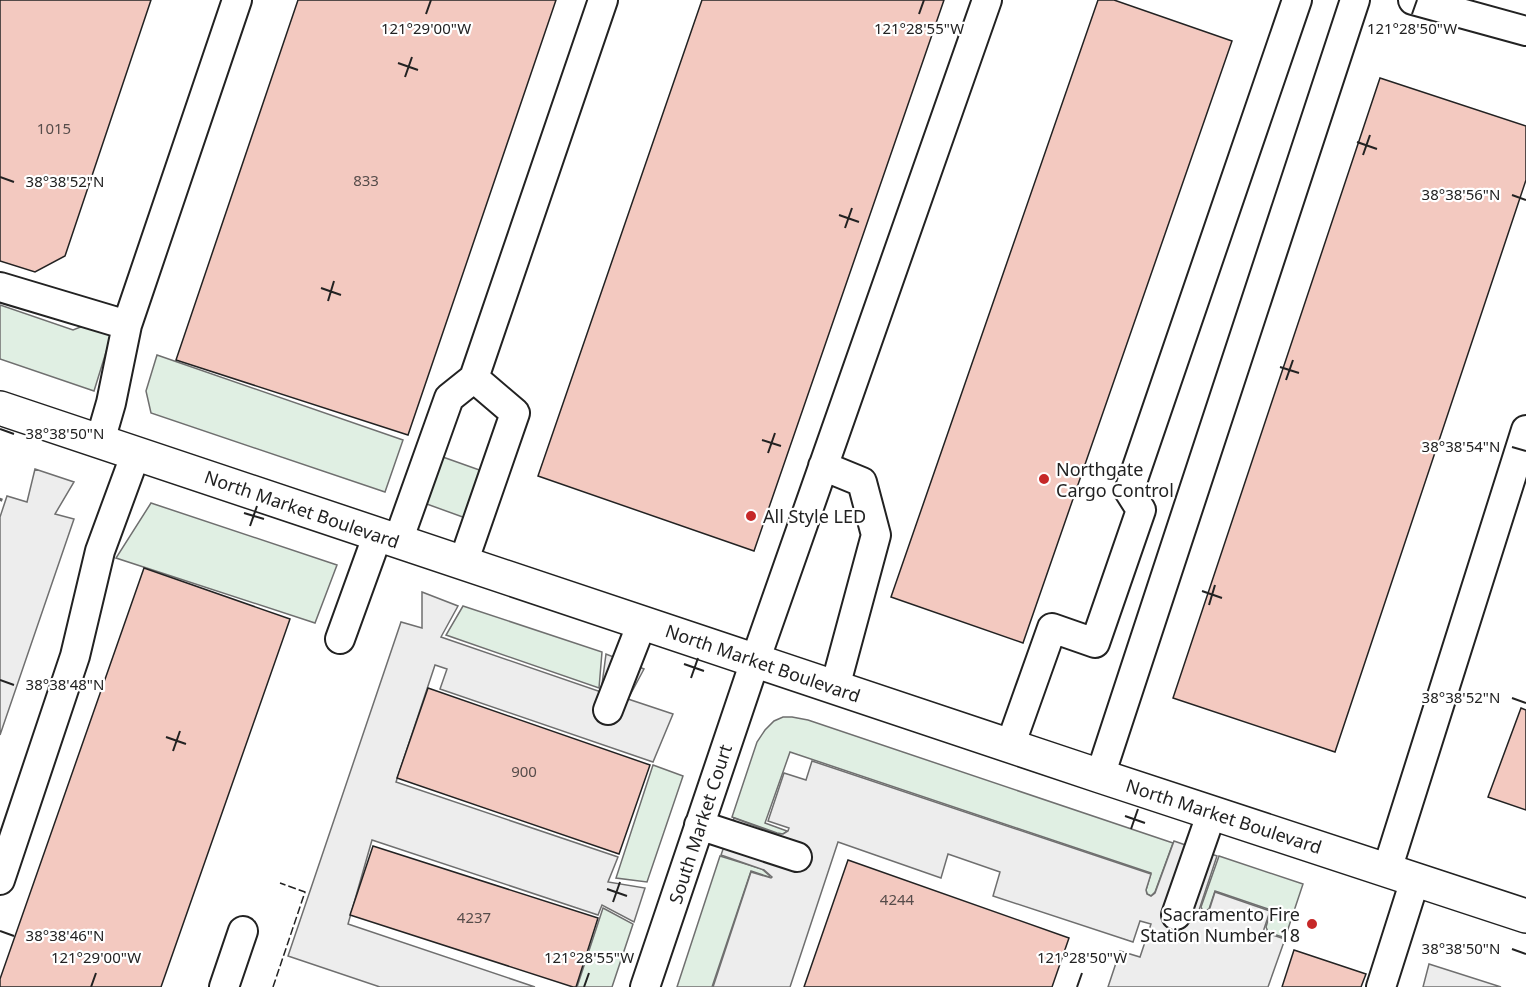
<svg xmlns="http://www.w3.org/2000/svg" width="1526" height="987" viewBox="0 0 1526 987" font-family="'Noto Sans',sans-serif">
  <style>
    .green { fill: #e0efe3; stroke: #6f6f6f; stroke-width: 1.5 }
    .parking { fill: #ededed; stroke: #6f6f6f; stroke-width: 1.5 }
    .building { fill: #f3c9c0; stroke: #222; stroke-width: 1.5 }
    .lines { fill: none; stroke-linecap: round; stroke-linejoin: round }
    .minor-casing { stroke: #222; stroke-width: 32 }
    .major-casing { stroke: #222; stroke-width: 36 }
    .path { stroke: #646464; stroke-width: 4; stroke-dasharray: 4.5 3; stroke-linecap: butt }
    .minor { stroke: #fff; stroke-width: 28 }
    .major { stroke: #fff; stroke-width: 33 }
    .fence { stroke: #222; stroke-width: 1.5; stroke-dasharray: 8 3; stroke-linecap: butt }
    .ticks { fill: none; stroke: #222; stroke-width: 2 }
    .poi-dot { fill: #c62828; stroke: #fff; stroke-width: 2 }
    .labels { text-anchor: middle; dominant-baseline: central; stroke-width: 4.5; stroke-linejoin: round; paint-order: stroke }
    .number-label { font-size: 15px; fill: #564c4a }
    .poi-label { font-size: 18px; fill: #222; stroke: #fff; text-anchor: start }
    .street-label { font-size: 18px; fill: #222; stroke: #fff }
    .ticks-label { font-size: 15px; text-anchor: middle; fill: #222; stroke: #fff; stroke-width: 4.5; stroke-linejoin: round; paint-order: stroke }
  </style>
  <rect width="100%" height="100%" fill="#fff"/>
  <path class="green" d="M0 305 73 330 83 326 108 334 111 336 94 391 0 359Z
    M157 355 403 440 385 492 151 413 146 391Z
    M440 456 485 472 471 520 424 503Z
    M151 503 337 565 315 623 116 558Z
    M463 606 602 652 599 688 446 635Z
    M783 717H792L808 720 1173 843 1155 892 1151 896 1147 894 1146 890 1151 873 790 752 765 823 787 831 783 834 777 833 732 817 757 742 765 730 774 721Z
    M653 765 683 776 647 882 616 878Z
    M720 856 762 869 770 876 769 877 751 871 712 987H677Z
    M1219 856 1303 884 1285 938 1268 932 1266 927 1271 910 1215 891 1209 909 1205 911 1202 909 1201 907Z
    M603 908 633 924 612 987H577Z"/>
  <path class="parking" d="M35 469 74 482 55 514 74 519 0 735V517L7 496 27 502Z
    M422 592 458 606 441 637 601 692 606 654 644 669 628 699 673 714 653 762 440 689 447 669 435 665 396 782 618 857 608 882 645 888 634 922 602 905 598 915 372 840 348 924 535 987H380L288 956 401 622 422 628Z
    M812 761 1151 874 1146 890 1147 894 1151 896 1155 893 1174 841 1217 856 1199 910 1208 914 1215 892 1270 911 1263 932 1285 939 1268 987H1108L1120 951 1140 957 1151 924 1140 921 1133 942 993 896 1000 872 948 854 941 878 838 842 790 987H713L751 872 771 878 772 877 764 870 721 855 734 818 777 834H783L788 831 789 828 768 821 784 773 806 780Z
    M1429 964 1501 987H1423Z"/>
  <path class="building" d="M0 0H151L65 256 35 272 0 261Z
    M298 0H556L408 435 176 360Z
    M702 0H944L754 551 538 476Z
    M1098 0H1114L1232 41 1023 643 891 597Z
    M1380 78 1526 126V180L1335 752 1173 698Z
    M144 568 290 619 161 987H0V979Z
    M428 688 650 765 619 854 397 778Z
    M1521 708 1526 710V810L1488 797Z
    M373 846 598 918 576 987H573L350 915Z
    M848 860 1069 938 1052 987H804Z
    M1294 950 1366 974 1361 987H1282Z"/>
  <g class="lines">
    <defs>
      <path id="minor" d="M1413 0 1526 31
        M0 287 127 325
        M100 441 111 403 127 325 237 0
        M823 466 862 482 876 535 835 687
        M398 541 449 398 474 378
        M463 563 515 413 474 378 603 0
        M340 639 378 534
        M608 710 642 623
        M1010 746 1052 628 1095 643 1141 510 1129 491 1297 0
        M1100 776 1355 0
        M699 825 797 857
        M1387 870 1526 430
        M0 880 75 656 100 551 136 453
        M1176 915 1212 812
        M224 987 243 931
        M645 987 755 661 987 0
        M1381 987 1415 880"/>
      <path id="major" d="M0 408 1100 776 1526 916"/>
    </defs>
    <use href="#minor" class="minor-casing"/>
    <use href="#major" class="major-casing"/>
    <path class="path" d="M0 501 1 498"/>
    <use href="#minor" class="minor"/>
    <use href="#major" class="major"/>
    <path class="fence" d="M273 987 305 892 280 883"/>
  </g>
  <path class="ticks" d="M426 14 431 0M919 14 924 0M1412 14 1417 0M398 63 418 70M405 77 412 57M1357 142 1377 149M1363 155 1370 135M0 177 14 182M1512 195 1526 200M839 215 859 222M845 228 852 208M321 288 341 295M328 301 334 281M1280 367 1299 373M1286 380 1293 360M0 429 14 434M762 440 781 446M1512 447 1526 451M768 453 775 433M244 513 264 519M250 526 257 506M1202 591 1222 598M1209 605 1215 585M684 664 704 671M691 678 698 658M0 680 14 685M1512 698 1526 703M166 737 186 744M173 751 180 731M1125 816 1145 823M1131 829 1138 809M607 889 627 896M613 902 620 882M0 931 14 936M1512 949 1526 954M91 987 96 973M584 987 589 973M1077 987 1082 973"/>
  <g class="poi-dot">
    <circle cx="1044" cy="479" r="6"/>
    <circle cx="751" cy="516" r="6"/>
    <circle cx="1312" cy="924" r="6"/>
  </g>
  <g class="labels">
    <g class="number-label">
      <text x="54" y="128">1015</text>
      <text x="366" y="180">833</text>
      <text x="524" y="771">900</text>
      <text x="897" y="899">4244</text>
      <text x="474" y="917">4237</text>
    </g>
    <g class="poi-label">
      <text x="1056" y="469">Northgate<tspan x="1056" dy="21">Cargo Control</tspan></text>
      <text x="763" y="516">All Style LED</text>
      <text x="1300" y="914" text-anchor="end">Sacramento Fire<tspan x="1300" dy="21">Station Number 18</tspan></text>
    </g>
    <g class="street-label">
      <text transform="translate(302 509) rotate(19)">North Market Boulevard</text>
      <text transform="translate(763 663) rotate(19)">North Market Boulevard</text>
      <text transform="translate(1224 816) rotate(18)">North Market Boulevard</text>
      <text transform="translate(700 824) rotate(-72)">South Market Court</text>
    </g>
  </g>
  <g class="ticks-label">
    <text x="426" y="34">121°29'00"W</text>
    <text x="919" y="34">121°28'55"W</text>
    <text x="1412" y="34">121°28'50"W</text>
    <text x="65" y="187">38°38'52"N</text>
    <text x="1461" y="200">38°38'56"N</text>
    <text x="65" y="439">38°38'50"N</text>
    <text x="1461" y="452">38°38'54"N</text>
    <text x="65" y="690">38°38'48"N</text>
    <text x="1461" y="703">38°38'52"N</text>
    <text x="65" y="941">38°38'46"N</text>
    <text x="1461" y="954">38°38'50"N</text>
    <text x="96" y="963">121°29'00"W</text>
    <text x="589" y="963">121°28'55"W</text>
    <text x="1082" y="963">121°28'50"W</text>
  </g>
</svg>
